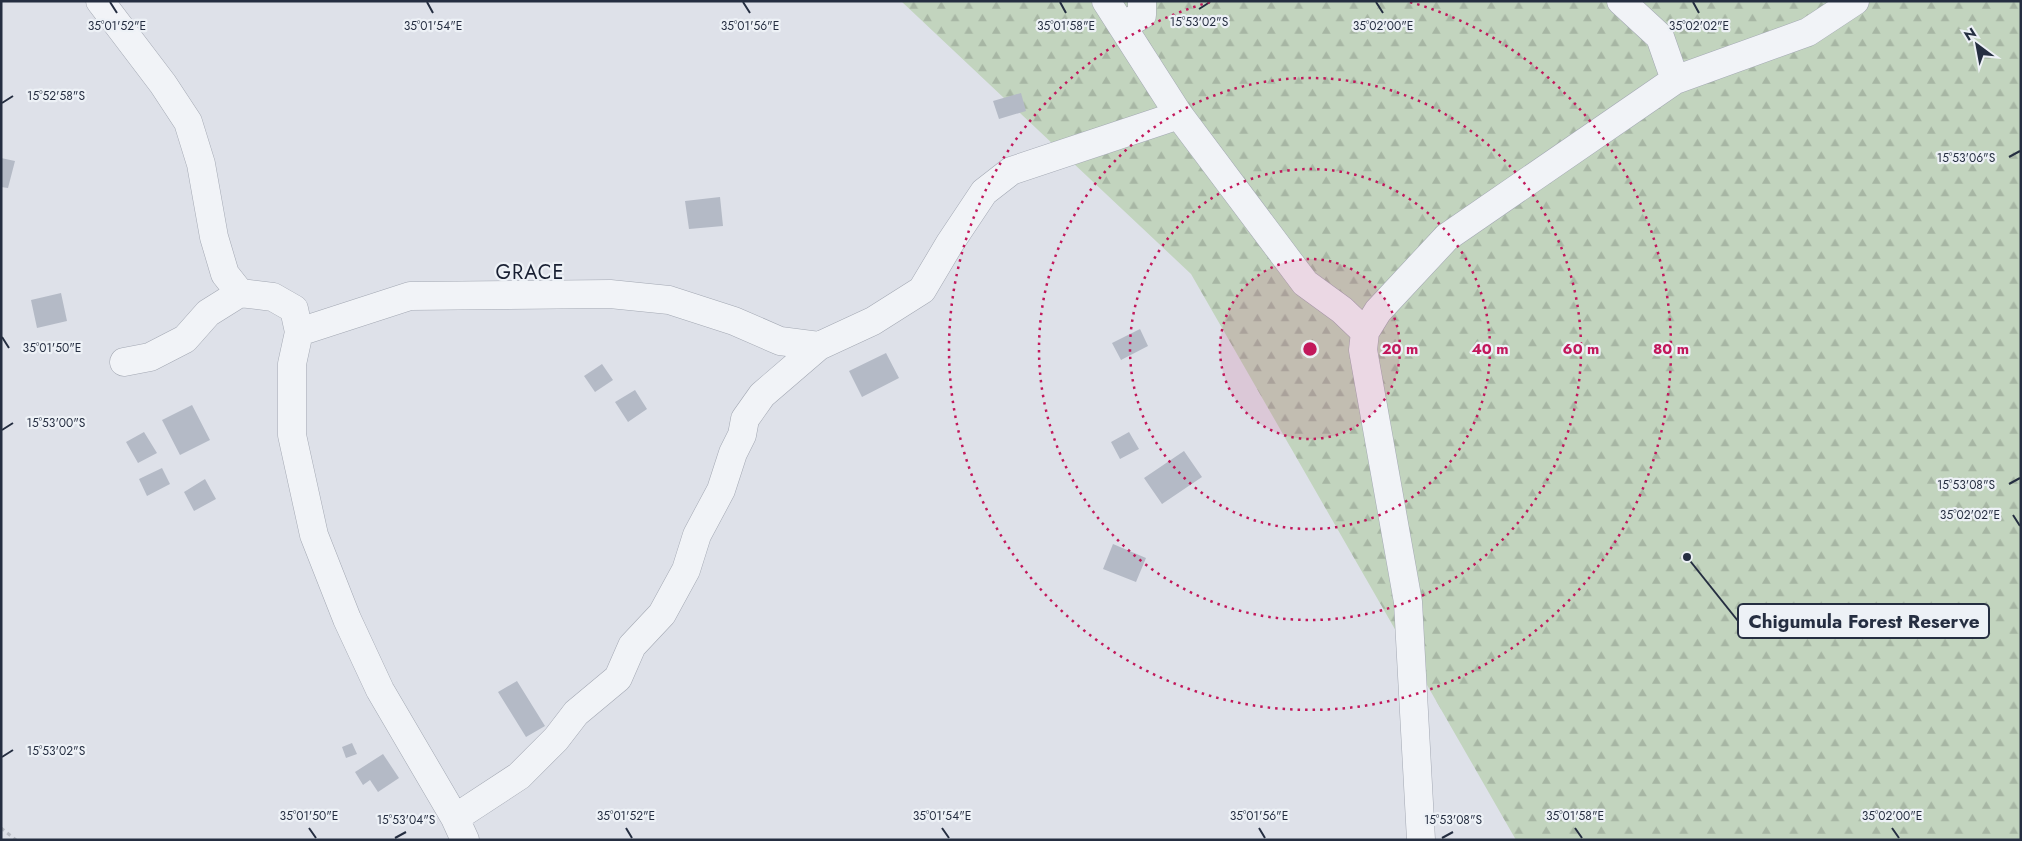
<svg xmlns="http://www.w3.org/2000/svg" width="2022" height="841" viewBox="0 0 2022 841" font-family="Jost,sans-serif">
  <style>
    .forest { fill: url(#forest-firs) }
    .building { fill: #b4bac6 }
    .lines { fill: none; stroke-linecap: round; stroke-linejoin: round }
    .minor-casing { stroke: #a3a8b3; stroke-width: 29 }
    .path { stroke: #b8bcc4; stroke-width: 3; stroke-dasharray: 4 4; stroke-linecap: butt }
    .minor { stroke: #f1f3f7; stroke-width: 28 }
    .ticks { fill: none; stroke: #252e41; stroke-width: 2 }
    .ring { fill: none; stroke: #c2185b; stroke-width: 2.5; stroke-dasharray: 2.5 5 }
    .labels { text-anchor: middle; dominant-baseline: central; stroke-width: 4.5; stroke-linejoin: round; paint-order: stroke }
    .quarter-label { font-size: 20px; letter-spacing: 1px; fill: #181f32; stroke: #edf1f6 }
    .ticks-label { font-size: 12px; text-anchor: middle; fill: #252e41; stroke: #edf1f6; stroke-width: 4.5; stroke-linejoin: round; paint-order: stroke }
    .centre { fill: #c2185b; stroke: #edf1f6; stroke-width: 2.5 }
    .ring-label { font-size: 15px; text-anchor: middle; font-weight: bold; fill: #c2185b; stroke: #edf1f6; stroke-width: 4.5; stroke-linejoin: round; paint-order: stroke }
    .leader { fill: none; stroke: #252e41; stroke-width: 2 }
    .callout-dot { fill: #252e41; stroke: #edf1f6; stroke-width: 2 }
    .callout { fill: #edf1f6; stroke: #252e41; stroke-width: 2 }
    .callout-label { font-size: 19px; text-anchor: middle; font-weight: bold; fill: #252e41 }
  </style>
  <defs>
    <pattern id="forest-firs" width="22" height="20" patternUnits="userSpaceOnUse" patternTransform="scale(1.25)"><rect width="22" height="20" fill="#c2d4be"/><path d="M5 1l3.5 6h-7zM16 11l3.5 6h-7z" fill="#a7b6a4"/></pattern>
  </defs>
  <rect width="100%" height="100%" fill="#dee1e9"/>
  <path class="forest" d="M901 1H2021V840H1516L1191 274Z"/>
  <path class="building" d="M1021 93 1026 111 999 119 993 101Z
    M1 158 15 161 8 188 1 187Z
    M720 197 723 226 689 229 685 201Z
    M61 293 67 321 37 328 31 300Z
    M1140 329 1148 346 1121 360 1112 343Z
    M886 353 899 378 862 397 849 371Z
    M602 364 613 380 595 392 584 376Z
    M635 390 647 409 628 422 615 402Z
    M192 405 210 440 180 455 162 420Z
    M144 432 157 453 138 463 126 442Z
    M1129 432 1139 449 1120 459 1111 442Z
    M1184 451 1202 477 1162 504 1144 478Z
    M162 468 170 484 147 496 139 479Z
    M205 479 216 499 194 511 184 492Z
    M1113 544 1146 558 1136 582 1103 569Z
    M517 681 545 726 526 737 498 692Z
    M352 743 357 754 346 758 342 747Z
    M383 754 399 778 378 792 370 780 363 785 355 772Z"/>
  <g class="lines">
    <defs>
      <path id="minor" d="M100 1 163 84 188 122 201 164 214 237 225 274 240 293
        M1106 1 1179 115 1305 283 1342 310 1365 332
        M1621 1 1660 37 1675 80
        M1122 26 1142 15V1
        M299 332 410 296 610 294 669 300 734 321 780 341 819 346 873 321 922 290 950 243 984 192 1011 171 1179 115
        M124 362 150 357 185 339 208 313 240 293 273 297 294 309 299 332 292 364V435L314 535 347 619 380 690 455 818 465 840
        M455 818 519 776 556 739 576 713 618 678 632 646 662 614 686 570 697 535 721 490 733 453 742 435 745 419 762 395 819 346
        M1421 840 1408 602 1363 350 1365 332 1378 311 1447 237 1675 80 1808 32 1855 1"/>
    </defs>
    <use href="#minor" class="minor-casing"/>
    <path class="path" d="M1 828 16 840"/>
    <use href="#minor" class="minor"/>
  </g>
  <path class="ticks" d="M110 2 117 13M427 2 433 13M743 2 750 13M1060 2 1066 13M1376 2 1383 13M1693 2 1699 13M1199 9 1210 2M2 103 13 96M2009 157 2020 151M2 337 9 348M2 430 13 423M2009 484 2020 478M2013 515 2020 526M2 757 13 750M309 828 316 838M626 828 632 838M942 828 949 838M1259 828 1265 838M1575 828 1582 838M1892 828 1899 838M395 838 406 832M1442 838 1453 832"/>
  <circle cx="1310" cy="349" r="90" fill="#c2185b" fill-opacity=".12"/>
  <g class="ring">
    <circle cx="1310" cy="349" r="90"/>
    <circle cx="1310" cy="349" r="180"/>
    <circle cx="1310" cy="349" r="271"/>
    <path d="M1410 2A361 361 0 1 1 1210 2"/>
  </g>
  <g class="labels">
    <g class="quarter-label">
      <text x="530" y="272">GRACE</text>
    </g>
  </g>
  <g class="ticks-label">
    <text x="1199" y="26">15°53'02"S</text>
    <text x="1699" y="30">35°02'02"E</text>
    <text x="117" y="30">35°01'52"E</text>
    <text x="433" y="30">35°01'54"E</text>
    <text x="750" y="30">35°01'56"E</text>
    <text x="1066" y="30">35°01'58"E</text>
    <text x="1383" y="30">35°02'00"E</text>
    <text x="56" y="100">15°52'58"S</text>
    <text x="1966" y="162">15°53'06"S</text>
    <text x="52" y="352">35°01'50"E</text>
    <text x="56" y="427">15°53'00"S</text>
    <text x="1966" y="489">15°53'08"S</text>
    <text x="1970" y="519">35°02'02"E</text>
    <text x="56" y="755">15°53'02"S</text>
    <text x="309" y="820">35°01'50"E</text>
    <text x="626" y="820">35°01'52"E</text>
    <text x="942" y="820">35°01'54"E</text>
    <text x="1259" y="820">35°01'56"E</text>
    <text x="1575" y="820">35°01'58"E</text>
    <text x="1892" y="820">35°02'00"E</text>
    <text x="406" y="824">15°53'04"S</text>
    <text x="1453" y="824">15°53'08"S</text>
  </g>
  <circle cx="1310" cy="349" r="8" class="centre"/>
  <g class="ring-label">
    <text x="1400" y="354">20 m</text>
    <text x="1490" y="354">40 m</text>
    <text x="1581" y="354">60 m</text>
    <text x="1671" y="354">80 m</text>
  </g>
  <path class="leader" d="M1687 557L1738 621"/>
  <circle class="callout-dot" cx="1687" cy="557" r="5"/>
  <rect class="callout" x="1738" y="604" width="251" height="34" rx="5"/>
  <g class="callout-label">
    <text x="1864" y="628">Chigumula Forest Reserve</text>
  </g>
  <rect width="2022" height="841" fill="none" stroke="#252e41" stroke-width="5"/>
  <g transform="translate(1977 45) rotate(328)" stroke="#edf1f6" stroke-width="4" paint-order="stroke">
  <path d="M0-4L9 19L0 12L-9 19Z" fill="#252e41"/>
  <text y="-8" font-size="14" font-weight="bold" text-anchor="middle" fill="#252e41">N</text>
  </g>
</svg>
